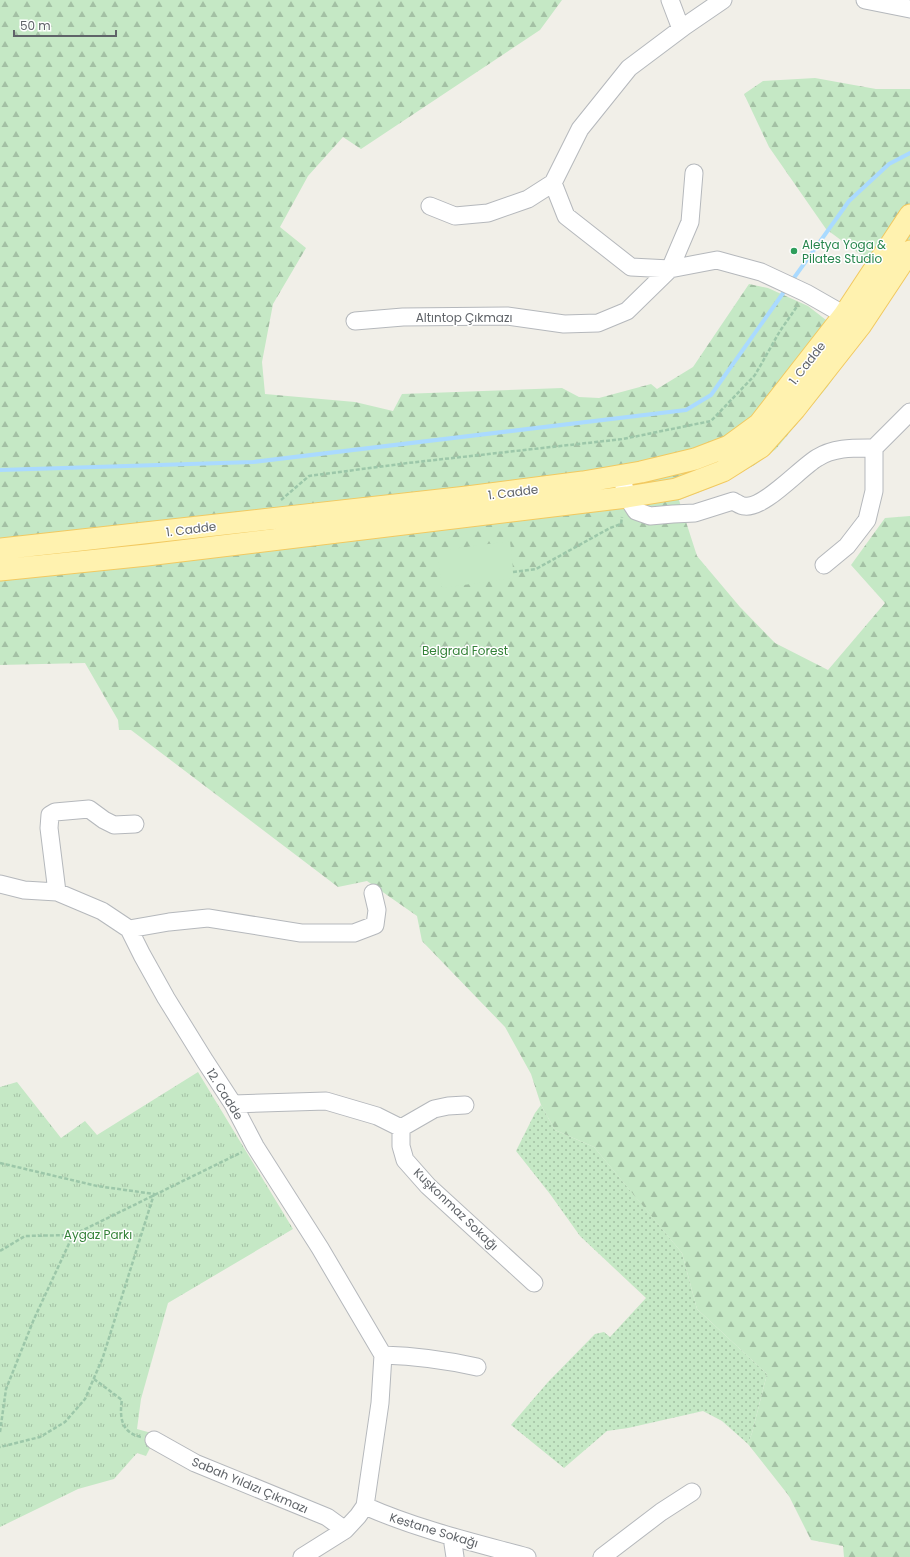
<svg xmlns="http://www.w3.org/2000/svg" width="910" height="1557" viewBox="0 0 910 1557" font-family="Poppins,sans-serif">
  <style>
    .grass { fill: url(#grass-dots) }
    .forest { fill: url(#forest-firs) }
    .park { fill: url(#park-tufts) }
    .pitch { fill: #c5e8c5 }
    .lines { fill: none; stroke-linecap: round; stroke-linejoin: round }
    .stream { stroke: #aadaff; stroke-width: 4 }
    .minor-casing { stroke: #b5b8bc; stroke-width: 19 }
    .major-casing { stroke: #f2c960; stroke-width: 23 }
    .path { stroke: #9cc7a9; stroke-width: 2.5; stroke-dasharray: 4 2; stroke-linecap: butt }
    .minor { stroke: #fff; stroke-width: 17 }
    .major { stroke: #fff2af; stroke-width: 21 }
    .leisure-dot { fill: #2e9e5b; stroke: #fff; stroke-width: 1.5 }
    .labels { text-anchor: middle; dominant-baseline: central; stroke-width: 3; stroke-linejoin: round; paint-order: stroke }
    .leisure-label { font-size: 12px; fill: #27864d; stroke: #fff; text-anchor: start }
    .street-label { font-size: 12px; fill: #5f6368; stroke: #fff }
    .park-label { font-size: 12px; fill: #348238; stroke: #fff }
  </style>
  <defs>
    <pattern id="grass-dots" width="8" height="8" patternUnits="userSpaceOnUse"><rect width="8" height="8" fill="#c5e8c5"/><path d="M2 2h.1M6 6h.1" fill="none" stroke="#a3c0a4" stroke-width="1.8" stroke-linecap="round"/></pattern>
    <pattern id="forest-firs" width="22" height="20" patternUnits="userSpaceOnUse"><rect width="22" height="20" fill="#c5e8c5"/><path d="M5 1l3.5 6h-7zM16 11l3.5 6h-7z" fill="#a3c0a4"/></pattern>
    <pattern id="park-tufts" width="24" height="20" patternUnits="userSpaceOnUse"><rect width="24" height="20" fill="#c5e8c5"/><path d="M3 7l-1-3M5 7V3M7 7l1-3M15 17l-1-3M17 17v-4M19 17l1-3" fill="none" stroke="#a3c0a4"/></pattern>
  </defs>
  <rect width="100%" height="100%" fill="#f1efe8"/>
  <path class="grass" d="M541 1105 555 1130 594 1147 640 1202 682 1253 697 1309 767 1374 752 1433 748 1444 722 1421 703 1411 628 1428 607 1431 564 1468 511 1425 548 1382 595 1334 604 1332 610 1337 646 1298 580 1236 550 1194 516 1151 535 1113Z"/>
  <path class="forest" d="M0 0H562L540 30 361 149 343 137 308 176 280 227 306 248 273 304 262 362 265 394 355 402 393 411 402 394 562 388 579 397 599 398 651 384 657 389 693 367 749 284 768 288 808 306 857 344 828 386 776 449 756 464 720 484 679 500 697 556 740 607 775 643 828 670 885 603 851 565 885 518 910 516V1557H844L843 1546 811 1540 789 1496 748 1444 752 1433 767 1374 697 1309 682 1253 594 1147 555 1130 541 1105 531 1074 505 1027 422 941 417 916 367 881 338 887 131 730H119L118 720 85 663 0 665Z
    M815 78 876 89H910V269L900 284 826 229 769 147 744 94 763 81Z"/>
  <path class="park" d="M198 1072 293 1229 168 1303 141 1399 137 1429 155 1434 154 1440 146 1456 137 1453 114 1479 78 1489 0 1527V1087L17 1082 61 1138 85 1121 97 1135Z"/>
  <path class="pitch" d="M510 541 514 578 442 588 437 551Z"/>
  <g class="lines">
    <path class="stream" d="M791 282 849 201 889 164 910 153
      M0 470 253 462 686 410 711 395 786 289"/>
    <defs>
      <path id="minor" d="M670 0 681 29
        M723 0 685 26 629 68 580 129 553 183 566 216 631 267 670 269 717 260 761 272 806 293 855 321
        M865 0 910 9
        M430 206 455 216 488 213 528 199 553 183
        M355 321 403 317 507 316 564 324 598 323 627 311 670 269 690 222 694 173
        M624 486 627 497 636 511 650 516 673 514 695 513 733 501C737 503 741 506 744 506 763 510 800 468 817 458 834 447 855 448 874 448L910 412
        M824 565 847 546 867 520 874 491V448
        M0 884 24 890 57 892 102 911 129 929 142 955 166 998 205 1061 233 1104 255 1146 320 1248 383 1355
        M57 892 49 828 50 815 55 812 89 809 104 820 114 825 135 824
        M129 929 169 922 208 918 301 933H354L375 925 377 910 373 893
        M233 1104 326 1101 377 1116 401 1128V1146L405 1160 428 1186 534 1283
        M401 1128 434 1109 448 1106 465 1105
        M383 1355C415 1356 446 1360 477 1367
        M154 1440 195 1463 327 1517 345 1530
        M365 1506C417 1529 472 1542 527 1557
        M452 1537 455 1557
        M302 1557 345 1530 358 1516 365 1506 380 1403 383 1355
        M602 1557 661 1512 692 1492"/>
      <path id="major" d="M0 549 467 497 583 482 641 472 695 459 729 446 759 424 844 315 910 215
        M0 570 147 555 627 497 676 489 723 471 761 447 795 409 861 325 910 251"/>
    </defs>
    <use href="#minor" class="minor-casing"/>
    <use href="#major" class="major-casing"/>
    <path class="path" d="M281 500 309 476 408 463 623 439 711 421 755 375 780 331 798 305
      M513 572 536 569 610 528 621 524 622 517
      M0 1163 97 1186 154 1194 103 1357 85 1399 65 1422 40 1437 0 1447
      M0 1251 25 1236 73 1235 242 1152
      M94 1379 122 1400C119 1418 122 1433 141 1437
      M0 1432 6 1389 34 1319 73 1235"/>
    <use href="#minor" class="minor"/>
    <use href="#major" class="major"/>
  </g>
  <circle class="leisure-dot" cx="794" cy="251" r="4"/>
  <g class="labels">
    <g class="leisure-label">
      <text x="802" y="244">Aletya Yoga &amp;<tspan x="802" dy="14">Pilates Studio</tspan></text>
    </g>
    <g class="street-label">
      <text x="464" y="317">Altıntop Çıkmazı</text>
      <text transform="translate(807 363) rotate(-52)">1. Cadde</text>
      <text transform="translate(513 492) rotate(-7)">1. Cadde</text>
      <text transform="translate(191 529) rotate(-7)">1. Cadde</text>
      <text transform="translate(225 1094) rotate(58)">12. Cadde</text>
      <text transform="translate(456 1209) rotate(44)">Kuşkonmaz Sokağı</text>
      <text transform="translate(250 1485) rotate(23)">Sabah Yıldızı Çıkmazı</text>
      <text transform="translate(434 1530) rotate(17)">Kestane Sokağı</text>
    </g>
    <g class="park-label">
      <text x="465" y="650">Belgrad Forest</text>
      <text x="98" y="1234">Aygaz Parkı</text>
    </g>
  </g>
  <path d="M14 30v6h102v-6" fill="none" stroke="#5f6368" stroke-width="2"/>
  <text x="20" y="30" font-size="12" fill="#5f6368" stroke="#ffffff" stroke-width="3" paint-order="stroke">50 m</text>
</svg>
